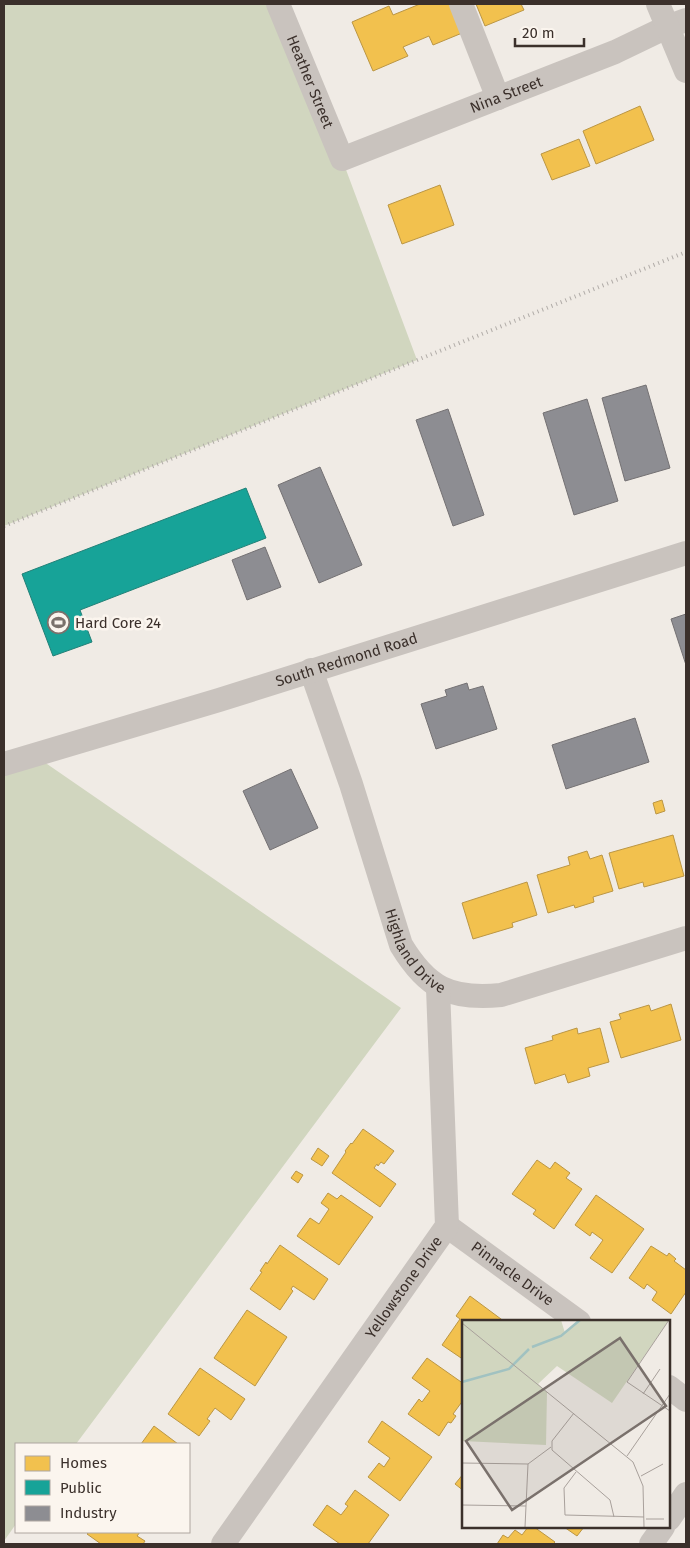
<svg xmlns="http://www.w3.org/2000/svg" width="690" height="1548" viewBox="0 0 690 1548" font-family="'Fira Sans',sans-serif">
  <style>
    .green { fill: #d1d6bf }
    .homes { fill: #f2c14e; stroke: #bb9644 }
    .public { fill: #17a398; stroke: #228077 }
    .industry { fill: #8d8d92; stroke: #747173 }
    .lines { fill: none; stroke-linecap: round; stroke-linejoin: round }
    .minor { stroke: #c9c3be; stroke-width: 24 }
    .rail { stroke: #b1aca8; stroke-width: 4; stroke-dasharray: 1 4; stroke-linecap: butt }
    .labels { text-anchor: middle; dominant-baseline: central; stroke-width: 5; stroke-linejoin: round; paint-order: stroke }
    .street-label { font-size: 15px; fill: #3b302b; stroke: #fbf5ee }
    .poi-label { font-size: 15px; fill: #3b302b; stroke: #fbf5ee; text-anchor: start }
    .inset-river { fill: none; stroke: #a1c2c1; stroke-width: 2.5 }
    .inset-road { fill: none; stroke: #a8a09b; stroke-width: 1 }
    .view { fill: #7a716c; fill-opacity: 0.15; stroke: #7a716c; stroke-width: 2.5 }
    .inset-edge { fill: none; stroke: #3b302b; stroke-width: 2.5 }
  </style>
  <rect width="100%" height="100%" fill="#f0ebe5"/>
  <path class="green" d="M4 4H278L342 159 417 360 4 526Z
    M34 755 401 1008 76 1444H16V1524L4 1541V764Z"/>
  <path class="homes" d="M420 4H456L467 31 433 45 429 36 403 47 408 56 373 71 352 22 389 6 393 15Z
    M476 4H521L524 10 485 26Z
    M640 106 654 140 596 164 583 131Z
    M579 139 590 166 552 180 541 154Z
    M440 185 454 225 402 244 388 205Z
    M662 800 665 811 656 814 653 803Z
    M673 835 684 876 644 887 643 882 619 889 609 853Z
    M587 851 590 859 602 855 613 891 593 897 594 902 575 908 574 905 548 913 537 875 570 865 568 857Z
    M527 882 537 915 512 923 513 927 473 939 462 903Z
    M671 1004 681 1040 621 1058 610 1022 621 1019 619 1014 649 1005 651 1011Z
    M577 1028 578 1034 600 1028 609 1062 588 1068 590 1076 568 1083 565 1074 535 1084 525 1048 553 1040 552 1036Z
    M363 1129 394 1151 384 1164 381 1162 378 1166 377 1164 374 1168 396 1184 380 1207 332 1173 346 1152 345 1151 351 1143 352 1144Z
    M318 1148 329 1156 322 1166 311 1159Z
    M537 1160 550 1169 555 1162 570 1173 566 1178 582 1189 554 1229 533 1214 536 1210 512 1194Z
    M296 1171 303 1175 298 1183 291 1178Z
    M328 1193 337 1199 341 1195 373 1217 339 1265 297 1236 310 1218 319 1224 329 1209 321 1203Z
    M596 1195 644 1229 612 1273 590 1258 603 1240 592 1232 590 1236 575 1225Z
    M280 1245 328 1279 314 1300 293 1286 291 1289 293 1291 280 1310 250 1289 262 1272 260 1271 266 1262 267 1264Z
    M651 1246 667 1256 669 1253 676 1259 674 1261 686 1270V1292L671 1314 652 1300 657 1292 647 1284 644 1289 629 1278Z
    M470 1296 505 1322H464V1360L442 1345 460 1319 456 1316Z
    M247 1310 287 1337 255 1386 214 1358Z
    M427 1358 464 1384V1399L453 1414 456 1416 451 1423 448 1422 439 1436 408 1414 419 1399 422 1402 430 1391 412 1378Z
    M200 1368 245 1399 231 1420 215 1408 207 1419 210 1421 199 1436 168 1414Z
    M382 1421 432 1457 400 1501 368 1477 379 1463 384 1467 390 1458 368 1442Z
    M154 1426 178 1444H141Z
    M464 1473V1491L455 1484Z
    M355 1490 389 1515 368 1544H340L313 1525 327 1505 341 1515 348 1506 345 1504Z
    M528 1527H534L555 1542 553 1544H497L503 1535 508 1538 515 1530 522 1535Z
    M564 1527H584L577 1536Z
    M89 1532H140L137 1536 145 1541 143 1544H101L87 1534Z"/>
  <path class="public" d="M246 488 266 538 80 610 92 642 53 656 22 574Z"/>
  <path class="industry" d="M646 385 670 468 625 481 602 398Z
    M587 399 618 501 574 515 543 413Z
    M448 409 484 515 453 526 416 420Z
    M320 467 362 565 319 583 278 485Z
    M265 547 281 587 247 600 232 560Z
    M686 614V665L671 619Z
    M467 683 469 690 483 686 497 729 436 749 421 704 447 696 445 690Z
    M635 718 649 762 566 789 552 745Z
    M291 769 318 828 270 850 243 791Z"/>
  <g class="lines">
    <g class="minor">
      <path id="s1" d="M278 4 342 159 615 52 667 27 686 20"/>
      <path d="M461 4 498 98"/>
      <path d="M658 4 686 71"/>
      <path id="s2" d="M311 670 351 784 401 945C427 988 450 1000 501 995L686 938"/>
      <path id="s3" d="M4 764 219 700 686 553"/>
      <path id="s4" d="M447 1226 579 1322"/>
      <path d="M669 1387 686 1400"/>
      <path d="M669 1519 686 1494"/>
      <path id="s5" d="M223 1544 447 1226 438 988"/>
      <path d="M651 1544 663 1527"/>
    </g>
    <path class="rail" d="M4 526 686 252"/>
  </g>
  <defs>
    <symbol id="stadium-ring" viewBox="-11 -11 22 22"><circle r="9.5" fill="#fbf5ee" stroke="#7a716c" stroke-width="1.5"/><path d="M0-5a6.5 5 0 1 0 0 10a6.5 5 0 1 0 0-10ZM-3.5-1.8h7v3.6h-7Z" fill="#7a716c"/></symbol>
  </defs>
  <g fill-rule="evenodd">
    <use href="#stadium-ring" x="46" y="610" width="25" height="25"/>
  </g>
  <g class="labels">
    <g class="street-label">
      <text stroke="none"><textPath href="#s1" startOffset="84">Heather Street</textPath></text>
      <text stroke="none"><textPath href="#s1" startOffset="344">Nina Street</textPath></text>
      <text stroke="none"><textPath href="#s3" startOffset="358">South Redmond Road</textPath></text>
      <text stroke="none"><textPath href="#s2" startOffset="302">Highland Drive</textPath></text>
      <text stroke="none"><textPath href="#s4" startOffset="81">Pinnacle Drive</textPath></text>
      <text stroke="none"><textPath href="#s5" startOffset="314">Yellowstone Drive</textPath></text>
    </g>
    <g class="poi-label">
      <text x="75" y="623">Hard Core 24</text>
    </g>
  </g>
  <g transform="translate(462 1320)">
    <rect width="208" height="208" fill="#f0ebe5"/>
    <path d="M0 0H99L103 13 118 0H207L150 83 95 46 76 64 85 72 84 125 0 121Z" fill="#d1d6bf"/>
    <path class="inset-river" d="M70 27 99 16 118 0M0 62 47 49 67 29"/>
    <path class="inset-road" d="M207 0 165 62 208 91M0 3 171 142 181 166 182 207M181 74 198 49M112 93 90 121V130L148 180 152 197M165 136 208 74M0 143 66 144 89 127M114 152 102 168 103 195 182 197M179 156 201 144M0 185 64 186M184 199H202M63 207 66 144"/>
    <path class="view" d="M158 18 204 86 50 190 4 121Z"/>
    <rect width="208" height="208" class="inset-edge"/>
  </g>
  <rect width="690" height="1548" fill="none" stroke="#3b302b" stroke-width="10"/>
  <rect x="15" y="1443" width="175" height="90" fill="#fbf5ee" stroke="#aea6a0"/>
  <rect x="25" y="1456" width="25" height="15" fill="#f2c14e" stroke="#aea6a0"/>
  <text x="60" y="1468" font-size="15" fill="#3b302b">Homes</text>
  <rect x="25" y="1480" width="25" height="15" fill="#17a398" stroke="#aea6a0"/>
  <text x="60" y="1493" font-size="15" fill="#3b302b">Public</text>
  <rect x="25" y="1506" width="25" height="15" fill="#8d8d92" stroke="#aea6a0"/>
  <text x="60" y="1518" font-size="15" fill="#3b302b">Industry</text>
  <path d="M515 38v8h69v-8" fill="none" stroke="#3b302b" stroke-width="2.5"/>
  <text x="522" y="38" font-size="15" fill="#3b302b" stroke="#fbf5ee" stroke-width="4" paint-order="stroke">20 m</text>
</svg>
